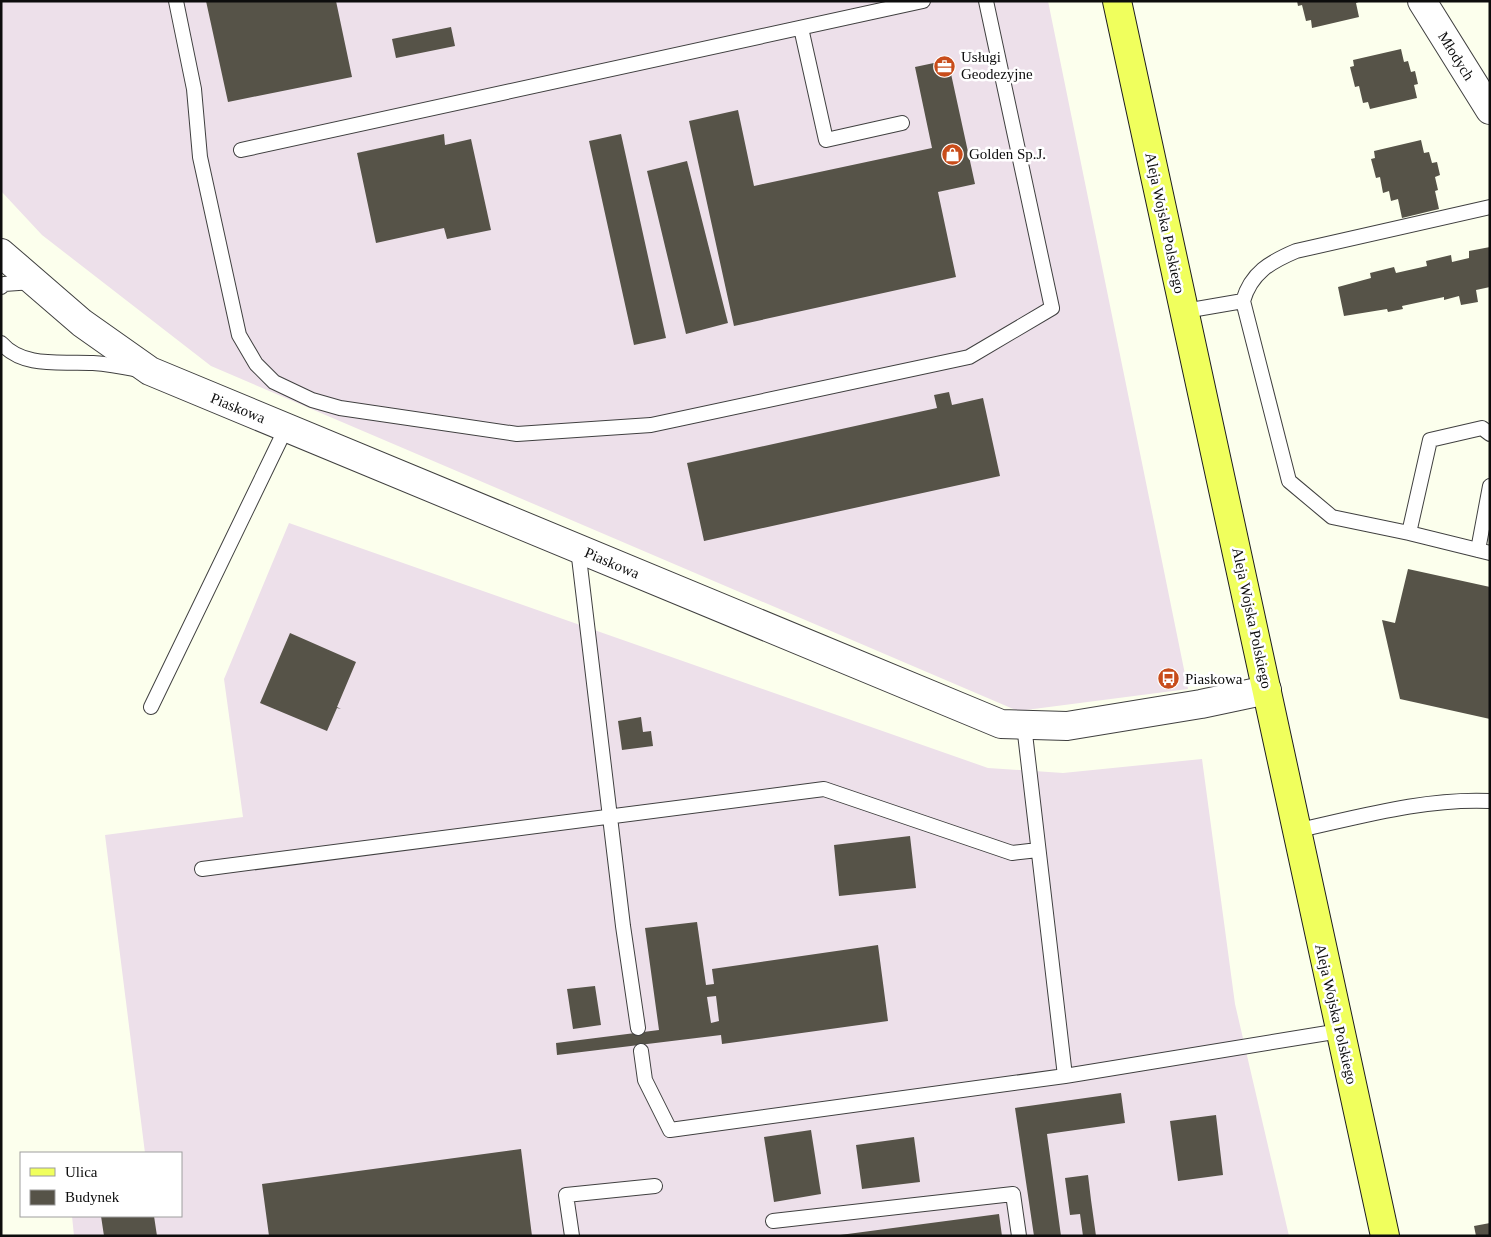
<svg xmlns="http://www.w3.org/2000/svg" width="1491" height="1237" viewBox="0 0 1491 1237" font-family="'Times New Roman',serif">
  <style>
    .industrial { fill: #ede0ea }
    .building { fill: #565348; fill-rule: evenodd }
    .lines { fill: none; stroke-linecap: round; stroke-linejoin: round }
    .service-casing { stroke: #404040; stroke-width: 16 }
    .minor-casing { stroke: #404040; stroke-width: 30 }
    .primary-casing { stroke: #1e1e1e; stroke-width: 30 }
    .service { stroke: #fff; stroke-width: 14 }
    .minor { stroke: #fff; stroke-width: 28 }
    .primary { stroke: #f0ff5d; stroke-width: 28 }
    .labels { text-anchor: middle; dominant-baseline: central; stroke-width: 5; stroke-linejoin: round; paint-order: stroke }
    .street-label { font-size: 15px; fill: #0d0d0d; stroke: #fff }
    .poi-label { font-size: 15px; fill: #0d0d0d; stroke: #fff; text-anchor: start }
  </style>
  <rect width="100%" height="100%" fill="#fcffed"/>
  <path class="industrial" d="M1 1H1048L1188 689 1018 711 211 366 42 235 1 191Z
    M289 523 988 768 1063 773 1202 759 1235 1004 1289 1236H74L72 1216H181V1153H145L105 835 243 817 224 679Z"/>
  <path class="building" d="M206 1H336L352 77 228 102Z
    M1297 1H1361L1356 3 1359 17 1312 28 1311 20 1306 21 1302 5 1298 6Z
    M451 27 455 46 396 58 392 39Z
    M1401 49 1404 62 1408 61 1411 72 1415 71 1418 84 1414 85 1417 98 1370 109 1368 102 1363 103 1359 86 1355 87 1350 67 1354 66 1353 60Z
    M948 60 975 184 938 192 956 277 734 326 689 121 738 110 754 186 932 148 915 67Z
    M444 134 445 145 471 139 491 230 447 239 444 228 376 243 357 153Z
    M621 134 666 338 634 345 589 141Z
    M1421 140 1424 153 1429 152 1432 163 1437 162 1440 175 1435 177 1438 190 1435 191 1439 209 1402 218 1398 199 1391 201 1389 191 1383 193 1380 177 1376 178 1371 159 1375 158 1374 151Z
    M687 161 728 323 686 334 647 171Z
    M1490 247V287L1476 290 1478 302 1461 305 1459 296 1444 300V297L1402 306 1403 309 1388 312 1387 309 1344 316 1338 287 1371 278 1370 273 1394 267 1396 273 1427 266 1426 261 1451 255 1452 262 1469 258V251Z
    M949 392 952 405 983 398 1000 476 704 541 687 463 937 408 934 395Z
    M1408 569 1490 587V719L1400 699 1382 620 1395 623Z
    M290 633 356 662 337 707 341 709 337 708 327 731 260 703Z
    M641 717 643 732 651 731 653 746 622 750 618 721Z
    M910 836 916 888 839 896 834 845Z
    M697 922 706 985 714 984 712 969 878 945 888 1021 722 1044 721 1035 557 1055 556 1043 659 1030 645 928ZM716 996 719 1021 711 1023 707 997Z
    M595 986 601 1025 573 1029 567 989Z
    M1121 1093 1125 1123 1047 1134 1061 1236H1034L1015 1108Z
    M1216 1115 1223 1175 1178 1181 1170 1121Z
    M811 1130 821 1194 774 1202 764 1137Z
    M914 1137 920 1182 862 1189 856 1145Z
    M521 1149 532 1236H269L262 1184Z
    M1088 1175 1091 1200 1096 1236H1083L1080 1214 1070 1215 1065 1178Z
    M999 1214 1002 1236H840V1235Z
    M101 1216H154L157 1236H104Z
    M1490 1223V1236H1476L1474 1226Z"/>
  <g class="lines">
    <defs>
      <path id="service" d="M176 1 194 89 200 157 239 335 256 364 274 382 312 400 340 408 517 434 651 425 969 357 1052 308 986 1
        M801 28 826 140 902 123
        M241 150 923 1
        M1 287 4 284 33 282
        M1243 301C1251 273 1270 262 1296 251L1490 207
        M1185 311 1243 301 1289 481 1332 517 1409 533 1490 553
        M1 343C24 369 62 361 93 363 108 364 124 367 139 370
        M1409 533 1430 440 1482 428 1490 434
        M578 549 623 926 638 1028
        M1478 550 1490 486
        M151 707 286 428
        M1295 831C1359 817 1424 798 1490 801
        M202 869 824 789 1012 853 1038 850
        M641 1051 645 1080 670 1130 1065 1076 1024 725
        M1065 1076 1340 1031
        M773 1221 1013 1194 1019 1236
        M572 1236 566 1195 655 1186"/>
      <path id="minor" d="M1422 1 1490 110
        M1 253 82 323 150 371 1001 724 1067 726 1201 704 1267 690"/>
      <path id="primary" d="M1117 1 1385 1236"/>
    </defs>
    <use href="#service" class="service-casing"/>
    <use href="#minor" class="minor-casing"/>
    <use href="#primary" class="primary-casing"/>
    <use href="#service" class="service"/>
    <use href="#minor" class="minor"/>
    <use href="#primary" class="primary"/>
  </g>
  <defs>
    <symbol id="office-disc" viewBox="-11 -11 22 22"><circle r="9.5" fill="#c84c1a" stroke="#fff"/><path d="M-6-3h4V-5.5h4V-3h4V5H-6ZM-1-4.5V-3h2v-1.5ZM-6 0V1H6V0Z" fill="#fff"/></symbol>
    <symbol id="shop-disc" viewBox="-11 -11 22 22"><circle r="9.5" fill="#c84c1a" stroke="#fff"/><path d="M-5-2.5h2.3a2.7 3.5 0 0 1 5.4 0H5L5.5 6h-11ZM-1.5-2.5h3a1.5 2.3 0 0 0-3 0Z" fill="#fff"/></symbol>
    <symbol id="bus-disc" viewBox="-11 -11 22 22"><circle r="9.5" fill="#c84c1a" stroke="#fff"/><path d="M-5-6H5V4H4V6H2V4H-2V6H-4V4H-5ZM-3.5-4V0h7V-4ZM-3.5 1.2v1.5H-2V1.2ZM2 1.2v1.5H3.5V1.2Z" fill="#fff"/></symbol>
  </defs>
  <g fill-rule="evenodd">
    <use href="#office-disc" x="932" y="54" width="25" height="25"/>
    <use href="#shop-disc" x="940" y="142" width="25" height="25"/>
    <use href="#bus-disc" x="1156" y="666" width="25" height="25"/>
  </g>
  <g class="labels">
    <g class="street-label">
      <text transform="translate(1456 56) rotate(58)">Młodych</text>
      <text transform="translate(1165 223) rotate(78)">Aleja Wojska Polskiego</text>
      <text transform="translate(238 408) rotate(22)">Piaskowa</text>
      <text transform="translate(612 563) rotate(23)">Piaskowa</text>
      <text transform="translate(1252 618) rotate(78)">Aleja Wojska Polskiego</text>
      <text transform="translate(1336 1014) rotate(77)">Aleja Wojska Polskiego</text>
    </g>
    <g class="poi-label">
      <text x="961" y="57">Usługi<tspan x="961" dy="17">Geodezyjne</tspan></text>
      <text x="969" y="154">Golden Sp.J.</text>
      <text x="1185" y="679">Piaskowa</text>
    </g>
  </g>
  <rect width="1491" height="1237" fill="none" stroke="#0d0d0d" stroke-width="5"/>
  <rect x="20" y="1152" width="162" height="65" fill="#ffffff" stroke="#9e9e9e"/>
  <rect x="30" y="1168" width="25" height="8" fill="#f0ff5d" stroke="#9e9e9e"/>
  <text x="65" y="1177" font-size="15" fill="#0d0d0d">Ulica</text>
  <rect x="30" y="1190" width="25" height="15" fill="#565348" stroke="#9e9e9e"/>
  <text x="65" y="1202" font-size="15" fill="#0d0d0d">Budynek</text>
</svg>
